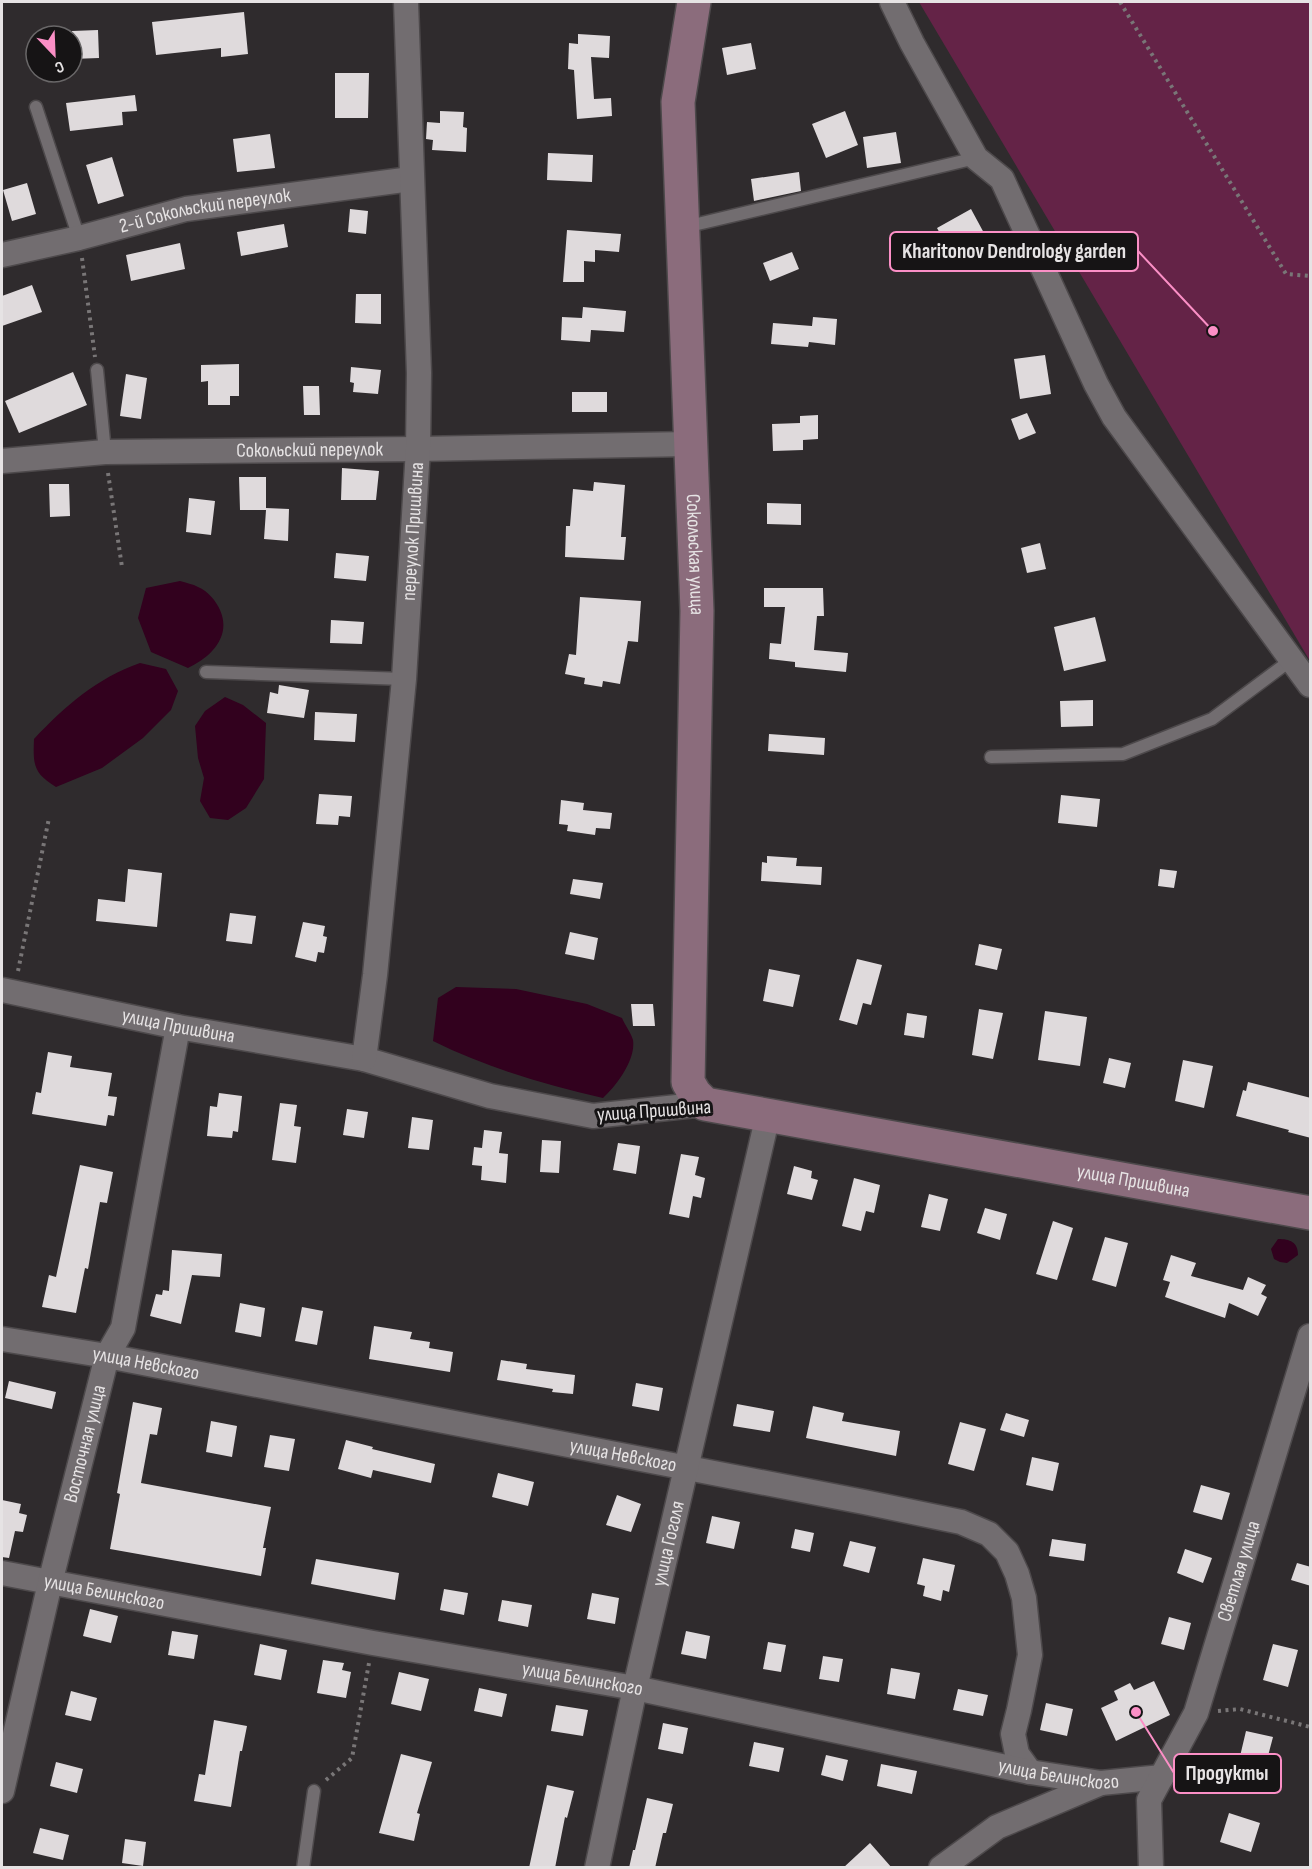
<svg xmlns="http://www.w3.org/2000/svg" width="1312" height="1869" viewBox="0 0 1312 1869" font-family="'Sofia Sans Condensed',sans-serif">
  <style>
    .green { fill: #642347 }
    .water { fill: #32011e }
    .building { fill: #dfdadc }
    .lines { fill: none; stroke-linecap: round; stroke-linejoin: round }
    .lane-casing { stroke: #4d494b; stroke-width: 15 }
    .street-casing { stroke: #4d494b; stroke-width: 27 }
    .secondary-casing { stroke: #4d494b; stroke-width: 36 }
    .path { stroke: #797677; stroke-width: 4; stroke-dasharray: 3 4.5; stroke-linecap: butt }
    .lane { stroke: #726d70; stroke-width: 12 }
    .street { stroke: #726d70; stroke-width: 24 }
    .secondary { stroke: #8b6c7c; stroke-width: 33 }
    .labels { text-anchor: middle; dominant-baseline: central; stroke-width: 6; stroke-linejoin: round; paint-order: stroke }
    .street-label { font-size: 20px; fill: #e6e3e4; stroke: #161415 }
    .leader { fill: none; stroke: #fb8fc6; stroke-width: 2 }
    .callout-dot { fill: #fb8fc6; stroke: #161415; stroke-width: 2 }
    .callout { fill: #161415; stroke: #fb8fc6; stroke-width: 2 }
    .callout-label { font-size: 21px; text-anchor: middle; font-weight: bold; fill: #e6e3e4 }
  </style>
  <rect width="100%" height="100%" fill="#2f2b2d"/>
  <path class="green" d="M919 2H1310V661Z"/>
  <path class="water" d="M180 581C186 583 193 584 198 587 208 591 216 601 220 610 232 637 210 658 188 668L151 652 138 618 146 588Z
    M140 663 166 669 178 691 171 710 143 738 102 768 56 787C33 773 33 764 34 739 65 706 97 678 140 663Z
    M225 697 243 705 266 723 264 779 246 808 228 820 210 818 200 801 204 778 198 758 195 726 205 711Z
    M456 987 516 989 587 1004 622 1018C625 1025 631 1033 633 1040 636 1060 616 1086 603 1098 544 1084 487 1068 433 1041L438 998Z
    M1278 1239C1290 1239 1298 1242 1298 1255L1287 1263 1280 1262 1274 1259 1271 1249Z"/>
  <path class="building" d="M244 12 248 54 221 57V48L156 55 152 22Z
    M98 30 99 58 72 59V31Z
    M578 34 610 36 609 58 591 57 594 99 611 98 612 116 577 119 574 70 568 69 569 43 578 44Z
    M751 43 756 69 727 75 722 48Z
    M335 73H369L368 118H335Z
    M135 95 137 111 122 112 123 125 70 131 66 103Z
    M440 111 464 112 463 127 467 128 466 152 432 150 433 140 426 139 427 122 440 123Z
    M845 111 858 145 826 158 812 124Z
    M896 132 901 163 867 168 863 137Z
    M270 134 275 168 237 172 233 139Z
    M548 153 593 155 592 182 547 180Z
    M112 157 124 196 98 204 86 165Z
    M799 172 801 191 754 201 751 179Z
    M27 183 36 214 12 221 3 190Z
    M350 209 368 211 366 234 348 232Z
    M971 209 991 246 957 265 937 228Z
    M284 224 288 247 241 256 237 232Z
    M567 230 621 234 619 252 595 250V262L584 261V282H563Z
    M180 243 185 269 131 281 126 255Z
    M792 252 799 269 770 281 763 263Z
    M32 285 42 312 2 326V296Z
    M356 294H381V324L355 323Z
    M583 307 626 311 624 332 591 330 590 342 561 340 562 317 582 318Z
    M813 317 837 319 835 345 809 342 808 347 771 344 773 323 812 326Z
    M1045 355 1051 394 1020 399 1014 359Z
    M239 364V396H230V405H208V381L201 382V365Z
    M351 367 381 370 378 394 353 392 354 383 350 382Z
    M73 372 87 405 19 433 5 401Z
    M126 374 147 378 141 419 120 416Z
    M303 386H319L320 415H304Z
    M572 392H607V412H572Z
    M1027 413 1036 433 1019 440 1011 419Z
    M818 415V439L803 440V450L773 451 772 424 800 423V416Z
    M342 468 379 471 376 500H341Z
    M239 477H266V508L289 509 288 541 264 539 266 510H240Z
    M594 482 625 485 621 537H626L624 560 565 557 566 526H570L573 489 593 491Z
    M49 484H69L70 516 50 517Z
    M189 498 215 501 211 535 186 532Z
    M767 503 801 504V525L767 524Z
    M1040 543 1046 569 1027 573 1021 548Z
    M336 553 369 556 366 581 334 578Z
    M764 588H823L824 616H817L814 650 848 653 846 672 795 667V662L769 659 770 643 781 644 785 607H764Z
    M580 597 641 601 638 642 628 641 620 684 603 681 602 687 584 684 585 678 565 674 569 654 576 655Z
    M1095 617 1106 661 1064 671 1054 627Z
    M331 620 364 622 362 644 330 643Z
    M279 685 309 690 304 718 267 713 270 692 278 694Z
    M1093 700V726L1061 727 1060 701Z
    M315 712 357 714 355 742 314 740Z
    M769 734 825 738 824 755 768 751Z
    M319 794 352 796 350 817 339 816 338 825 316 824Z
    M1061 795 1100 799 1097 827 1058 823Z
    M561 800 584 803 583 810 612 813 610 829 596 828 595 835 567 831 568 825 559 824Z
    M767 856 797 858 796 866 822 867 821 885 761 881 762 862 767 863Z
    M128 869 162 873 157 927 96 921 98 899 125 902Z
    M1160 869 1177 871 1174 888 1158 886Z
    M573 879 603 883 600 899 570 894Z
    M230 913 256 916 252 944 226 941Z
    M303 922 325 926 323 936 327 937 324 953 318 952 316 962 295 957Z
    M570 932 598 938 594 960 565 954Z
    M979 944 1002 949 997 970 975 965Z
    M857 959 882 965 871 1005 863 1003 857 1025 839 1020Z
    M769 969 800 975 793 1007 763 1001Z
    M631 1004H653L655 1026H633Z
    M979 1009 1003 1013 993 1059 972 1055Z
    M1045 1011 1087 1017 1080 1066 1038 1060Z
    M907 1013 927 1016 924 1038 904 1035Z
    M48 1052 72 1056 70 1067 112 1073 108 1096 117 1097 114 1116 108 1115 106 1126 32 1114 36 1092 41 1093Z
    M1109 1058 1131 1063 1125 1088 1103 1083Z
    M1183 1060 1213 1066 1204 1108 1175 1101Z
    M1248 1082 1311 1098V1138L1288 1132 1289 1130 1236 1116 1243 1090 1246 1091Z
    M219 1093 242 1096 238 1132 233 1131 232 1138 207 1136 210 1106 217 1107Z
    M280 1103 297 1105 294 1126 301 1127 296 1163 272 1160Z
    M347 1109 368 1112 364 1138 343 1135Z
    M412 1117 433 1120 429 1150 408 1148Z
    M484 1130 502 1132 499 1153 508 1154 506 1183 481 1180 482 1166 472 1165 474 1147 482 1148Z
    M542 1140 561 1141 559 1173 540 1172Z
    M618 1143 640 1146 636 1174 613 1170Z
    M681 1154 699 1157 695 1175 705 1178 701 1198 693 1196 689 1218 669 1214Z
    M80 1165 113 1172 107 1203 100 1202 88 1269 85 1268 76 1313 42 1307 49 1275 56 1277Z
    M794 1166 812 1171 811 1178 818 1180 812 1200 787 1194Z
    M854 1178 880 1185 874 1213 866 1211 861 1231 842 1226Z
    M929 1194 948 1199 940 1231 921 1227Z
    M985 1208 1007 1214 1000 1240 977 1233Z
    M1053 1221 1073 1228 1057 1280 1036 1274Z
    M1105 1237 1128 1243 1116 1287 1092 1280Z
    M172 1250 222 1254 220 1277 192 1275 181 1324 150 1316 156 1294 162 1295 163 1290 169 1291Z
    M1171 1255 1196 1263 1191 1276 1243 1290 1248 1277 1266 1285 1261 1294 1267 1297 1258 1316 1229 1303 1225 1318 1165 1297 1170 1282 1163 1280Z
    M240 1303 265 1308 261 1337 235 1332Z
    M302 1307 323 1311 317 1345 295 1341Z
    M374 1326 412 1332 410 1339 430 1342 429 1348 453 1352 450 1372 369 1359Z
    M501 1360 527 1364 526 1369 575 1375 573 1394 552 1392 553 1389 497 1380Z
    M9 1381 56 1392 52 1409 5 1398Z
    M636 1383 663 1388 659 1411 632 1406Z
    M133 1402 162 1408 157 1435 150 1434 141 1483 271 1507 263 1548H266L261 1576 110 1549 120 1494 117 1493Z
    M737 1404 774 1411 770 1432 733 1426Z
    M813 1406 844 1413 842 1421 900 1431 896 1456 806 1438Z
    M1006 1413 1029 1420 1024 1437 1000 1430Z
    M211 1421 237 1426 232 1457 206 1452Z
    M960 1422 986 1429 974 1471 948 1464Z
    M270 1435 295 1439 289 1471 264 1467Z
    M346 1440 373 1447 372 1449 435 1464 431 1483 373 1470 371 1478 338 1469Z
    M1032 1457 1059 1463 1053 1491 1026 1485Z
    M498 1473 534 1482 528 1506 492 1497Z
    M1201 1485 1230 1493 1222 1520 1193 1512Z
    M617 1495 641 1504 631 1532 606 1525Z
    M2 1500 21 1504 19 1513 27 1515 23 1532 15 1531 9 1558 2 1557Z
    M712 1516 740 1522 734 1549 706 1543Z
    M795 1529 814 1533 810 1552 791 1548Z
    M1052 1539 1086 1544 1084 1561 1049 1556Z
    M850 1541 876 1547 869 1573 843 1566Z
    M1185 1549 1212 1558 1203 1583 1177 1573Z
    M923 1558 955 1565 949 1592 943 1590 941 1601 923 1596 925 1586 917 1584Z
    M316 1559 399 1573 395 1600 311 1584Z
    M1297 1563 1311 1567V1586L1291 1580Z
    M444 1589 468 1593 464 1615 440 1610Z
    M592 1593 619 1598 615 1624 587 1619Z
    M502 1600 532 1605 528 1627 498 1621Z
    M90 1609 118 1616 111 1643 83 1636Z
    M1169 1617 1191 1623 1184 1650 1161 1644Z
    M172 1631 198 1635 194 1659 168 1655Z
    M686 1631 710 1636 706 1659 681 1654Z
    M768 1642 786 1645 781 1672 763 1669Z
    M260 1644 287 1650 281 1680 254 1675Z
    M1273 1644 1298 1650 1288 1687 1263 1680Z
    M823 1656 843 1659 839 1682 819 1679Z
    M323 1660 344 1663 342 1670 351 1672 346 1698 317 1693Z
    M891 1668 920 1673 915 1699 887 1694Z
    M399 1672 429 1679 421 1711 391 1704Z
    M1154 1681 1170 1715 1116 1741 1101 1708 1118 1700 1114 1691 1130 1683 1134 1690Z
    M479 1688 507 1694 502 1717 474 1711Z
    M958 1689 988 1695 983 1716 953 1710Z
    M71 1691 97 1698 91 1721 65 1715Z
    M1046 1703 1073 1709 1067 1736 1040 1730Z
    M556 1705 588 1710 583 1736 551 1731Z
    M214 1720 247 1726 242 1751H240L231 1807 194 1801 199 1774 205 1775Z
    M663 1723 688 1728 683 1754 658 1749Z
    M1246 1731 1273 1737 1263 1775 1237 1769Z
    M754 1742 784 1748 779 1772 749 1766Z
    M401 1754 432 1762 417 1813 420 1814 414 1841 379 1833Z
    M826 1755 848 1760 843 1781 821 1775Z
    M56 1762 83 1769 77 1793 50 1786Z
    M881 1764 917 1771 912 1794 877 1786Z
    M547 1785 574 1791 567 1818 565 1817 555 1868H529Z
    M647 1798 673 1804 666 1833H663L655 1868H629L633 1850H635Z
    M1229 1813 1260 1823 1251 1852 1220 1842Z
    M40 1828 69 1835 63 1860 33 1853Z
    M125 1839 146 1842 143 1866 122 1863Z
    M870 1843 892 1868H843Z"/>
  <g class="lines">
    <defs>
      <path id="lane" d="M36 107 79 238
        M685 227 976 158
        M97 370 105 452
        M206 672 404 679
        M991 757 1123 754 1212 719 1291 660
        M303 1868 314 1791"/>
      <g id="street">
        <path d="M892 2 912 43 976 158 1002 179 1096 384 1114 417 1310 685"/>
        <path id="s1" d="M2 255 79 238 186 209 411 179"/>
        <path id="s2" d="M2 461 105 452 418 449 690 444"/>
        <path id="s3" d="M2 990 178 1027 364 1059 490 1096 593 1116 705 1104"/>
        <path id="s4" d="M364 1059 375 975 404 679 418 449 419 373 406 2"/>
        <path id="s5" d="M2 1339 107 1356 864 1502 961 1522 989 1534 1007 1552 1017 1574 1024 1598 1030 1655 1019 1710 1013 1734 1017 1754 1030 1772"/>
        <path id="s6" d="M2 1573 373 1643 635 1688 1030 1772 1101 1783 1162 1777"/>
        <path id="s7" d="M2 1791 50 1583 107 1356 123 1328 178 1027"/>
        <path id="s8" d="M597 1868 635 1688 768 1115"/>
        <path d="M941 1868 997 1827 1101 1783"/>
        <path id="s9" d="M1151 1868 1149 1800 1196 1713 1310 1336"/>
      </g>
      <g id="secondary">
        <path id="s10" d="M694 2 678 102 697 611 688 1082 695 1094 705 1104 1310 1213"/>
      </g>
    </defs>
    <use href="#lane" class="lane-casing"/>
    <use href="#street" class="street-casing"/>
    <use href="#secondary" class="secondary-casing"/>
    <path class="path" d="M1120 2 1286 274 1310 276
      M82 258 95 357
      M108 473 122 567
      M18 971 49 818
      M1218 1711 1240 1709 1310 1727
      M326 1780 352 1758 369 1663"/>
    <use href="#lane" class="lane"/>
    <use href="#street" class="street"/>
    <use href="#secondary" class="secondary"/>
  </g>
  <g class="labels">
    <g class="street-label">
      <text stroke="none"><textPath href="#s1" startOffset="208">2-й Сокольский переулок</textPath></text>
      <text stroke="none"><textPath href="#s2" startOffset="308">Сокольский переулок</textPath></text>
      <text stroke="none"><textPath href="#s4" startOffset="530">переулок Пришвина</textPath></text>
      <text stroke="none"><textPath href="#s10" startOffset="554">Сокольская улица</textPath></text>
      <text stroke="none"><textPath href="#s3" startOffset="180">улица Пришвина</textPath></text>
      <text transform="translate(654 1111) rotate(-4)">улица Пришвина</text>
      <text stroke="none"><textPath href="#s10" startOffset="1545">улица Пришвина</textPath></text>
      <text stroke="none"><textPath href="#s5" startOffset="146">улица Невского</textPath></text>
      <text stroke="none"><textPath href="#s7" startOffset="357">Восточная улица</textPath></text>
      <text stroke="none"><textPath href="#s5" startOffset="632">улица Невского</textPath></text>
      <text stroke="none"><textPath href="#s8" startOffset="332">улица Гоголя</textPath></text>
      <text stroke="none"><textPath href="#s9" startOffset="315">Светлая улица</textPath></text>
      <text stroke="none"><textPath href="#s6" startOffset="104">улица Белинского</textPath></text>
      <text stroke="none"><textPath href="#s6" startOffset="590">улица Белинского</textPath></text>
      <text stroke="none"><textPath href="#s6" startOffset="1076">улица Белинского</textPath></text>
    </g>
  </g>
  <path class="leader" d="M1213 331L1138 251M1136 1712L1174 1773"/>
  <g class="callout-dot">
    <circle cx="1213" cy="331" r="6"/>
    <circle cx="1136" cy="1712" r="6"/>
  </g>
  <g class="callout">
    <rect x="890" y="232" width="248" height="39" rx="6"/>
    <rect x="1174" y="1754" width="107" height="39" rx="6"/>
  </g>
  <g class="callout-label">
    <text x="1014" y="258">Kharitonov Dendrology garden</text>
    <text x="1227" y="1780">Продукты</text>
  </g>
  <rect width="1312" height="1869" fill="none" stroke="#e6e3e4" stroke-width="6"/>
  <g transform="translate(54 54) rotate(157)"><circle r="28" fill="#161415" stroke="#696768" stroke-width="1.5"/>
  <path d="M0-4.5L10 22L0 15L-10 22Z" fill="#fb8fc6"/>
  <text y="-9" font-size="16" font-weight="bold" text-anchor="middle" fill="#e6e3e4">С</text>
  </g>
</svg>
